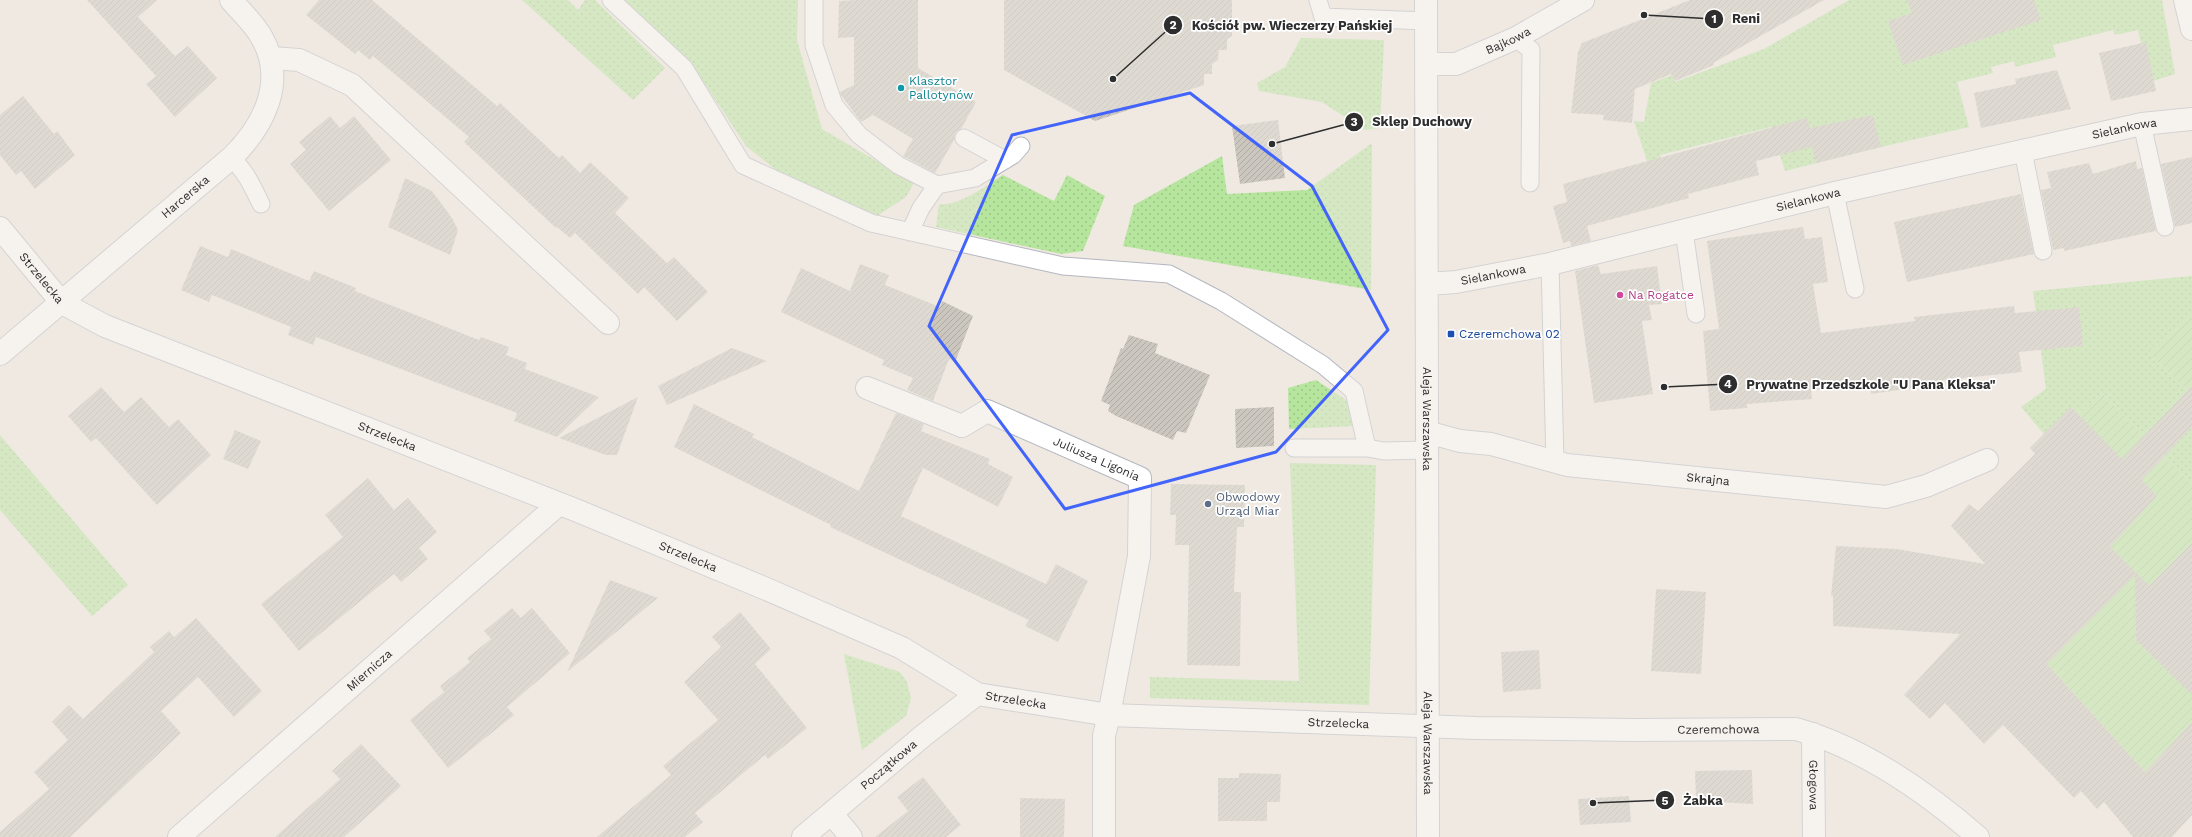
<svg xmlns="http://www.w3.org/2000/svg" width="2192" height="837" viewBox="0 0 2192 837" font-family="'Work Sans',sans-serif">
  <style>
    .grass { fill: url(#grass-dots) }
    .garden { fill: url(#garden-furrows) }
    .building { fill: url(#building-hatch) }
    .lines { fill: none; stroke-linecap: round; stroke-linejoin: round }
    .lane-casing { stroke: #b4b7c1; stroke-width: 19 }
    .street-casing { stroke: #b4b7c1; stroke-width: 24 }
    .secondary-casing { stroke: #b4b7c1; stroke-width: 24 }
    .lane { stroke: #fff; stroke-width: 17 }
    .street { stroke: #fff; stroke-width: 22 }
    .secondary { stroke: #fff; stroke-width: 22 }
    .marked { fill: none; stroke: #4264fb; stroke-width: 3; stroke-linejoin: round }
    .culture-dot { fill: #0f9aa8; stroke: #fff; stroke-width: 1.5 }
    .hotel-dot { fill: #d1479c; stroke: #fff; stroke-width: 1.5 }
    .transit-dot { fill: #1a4fb4; stroke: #fff; stroke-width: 1.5 }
    .service-dot { fill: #5c6f8a; stroke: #fff; stroke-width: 1.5 }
    .labels { text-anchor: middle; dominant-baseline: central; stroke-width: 3.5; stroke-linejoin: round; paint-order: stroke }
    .street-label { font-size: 12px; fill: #2e2e2e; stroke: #fff }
    .culture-label { font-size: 12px; fill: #0d838f; stroke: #fff; text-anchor: start }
    .hotel-label { font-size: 12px; fill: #b23c85; stroke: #fff; text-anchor: start }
    .transit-label { font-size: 12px; fill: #164399; stroke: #fff; text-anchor: start }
    .service-label { font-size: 12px; fill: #4e5e75; stroke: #fff; text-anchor: start }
    .leader { fill: none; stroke: #2e2e2e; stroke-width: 1.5 }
    .callout-dot { fill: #2e2e2e; stroke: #fff; stroke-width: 1.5 }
    .mark-label { font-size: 12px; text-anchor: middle; font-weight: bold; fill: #fff }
    .callout-label { font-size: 13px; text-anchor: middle; font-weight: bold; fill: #2e2e2e; stroke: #fff; stroke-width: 3.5; stroke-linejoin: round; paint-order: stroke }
  </style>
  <defs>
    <pattern id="grass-dots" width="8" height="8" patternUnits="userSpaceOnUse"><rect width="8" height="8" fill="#b6e59e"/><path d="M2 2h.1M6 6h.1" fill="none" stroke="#9dc588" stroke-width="1.8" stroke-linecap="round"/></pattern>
    <pattern id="garden-furrows" width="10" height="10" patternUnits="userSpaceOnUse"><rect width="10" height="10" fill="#b6e59e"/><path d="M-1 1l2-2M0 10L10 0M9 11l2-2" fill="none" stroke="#9dc588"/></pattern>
    <pattern id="building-hatch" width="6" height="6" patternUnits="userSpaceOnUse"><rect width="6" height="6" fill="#cbc7bf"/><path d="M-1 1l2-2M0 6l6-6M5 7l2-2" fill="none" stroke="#afaba4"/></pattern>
  </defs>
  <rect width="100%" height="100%" fill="#efe9e1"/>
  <path class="grass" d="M522 0H568L578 10 585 0H595L665 68 633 100Z
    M625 0H798L797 40 822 129 914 183 906 197 877 216 780 173 746 146 691 63Z
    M1849 0H2162L2175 74 2150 82 2138 30 2115 35 2113 30 2053 45 2056 57 2015 67 2014 61 1991 67 1993 73 1957 82 1969 127 1881 147 1785 171 1771 127 1660 155 1661 160 1648 164 1634 121 1644 122 1651 83 1672 75 1675 82 1764 49Z
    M1301 38 1384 40 1380 128 1365 130 1322 102 1259 91 1257 83 1285 67Z
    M1372 143 1371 290 1123 246 1134 205 1222 156 1227 194 1307 190Z
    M1003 175 1054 201 1067 175 1105 196 1083 251 1061 254 936 227 939 204C958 207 987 185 1003 175Z
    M2192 276V316L2147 352 2192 395V484L2102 393 2078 414 2071 407 2044 434 2021 407 2046 389 2033 291Z
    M1316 380 1346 400 1355 426 1289 429 1288 388Z
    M0 435 128 585 92 616 0 510Z
    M1290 463 1376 465 1369 705 1150 698V677L1299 681Z
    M844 654 900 672 907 682 911 698 906 716 862 750Z"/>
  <path class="garden" d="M2192 316V395L2147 352Z
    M2102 393 2192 484V722L2145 772 2047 664 2018 636 2078 414Z"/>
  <path class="building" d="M87 0H157L138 17 175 56 188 46 217 78 175 117 146 84 156 76Z
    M319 0H372L497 106 500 103 559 158 562 155 580 173 590 162 629 198 615 213 667 263 674 257 708 292 677 321 644 287 638 294 575 233 570 238 557 227 556 228 464 142 469 137 410 87 373 56 370 60 358 50 355 54 306 15Z
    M855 0H918V68L976 102 961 129 955 133 954 140 935 173 903 156 913 139 873 115 861 122 841 95 840 92 854 85V37L838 38 839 1Z
    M1004 0H1232V36L1227 39V50H1219L1218 60 1212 64V74H1204V85L1095 121 1004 70Z
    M1690 0H1824L1713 63 1714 65 1675 81 1671 74 1635 89 1632 123 1603 120 1604 115 1571 113 1578 52 1582 43Z
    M1907 0H2034L2041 20 1903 65 1888 21 1912 13Z
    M2146 42 2156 91 2111 101 2099 53Z
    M2057 70 2071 109 1981 128 1974 93 2016 84 2015 79Z
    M23 96 54 134 57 131 75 155 35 189 21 171 16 175 0 155V115Z
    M1873 115 1881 147 1816 163 1812 147 1756 161 1759 175 1688 194 1689 198 1587 226 1591 241 1571 246 1570 241 1563 243 1553 206 1567 202 1563 184 1807 118 1810 128Z
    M330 116 340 128 354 116 391 160 329 211 290 164 306 150 299 142Z
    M1278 120 1285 178 1240 184 1232 126Z
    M2192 157V223L2175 227 2161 164Z
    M2136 161 2137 169 2142 168 2156 231 2064 251V248L2053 250 2041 190 2051 188 2047 172 2089 163 2093 174Z
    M405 178 432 191 452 218 458 230 450 255 388 227Z
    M2021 194 2034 254 1907 282 1894 222Z
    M1803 227 1805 239 1822 237 1828 282 1813 284 1821 333 1915 321 1914 317 2014 306 2015 313 2079 307 2083 346 2019 352 2022 372 1925 382 1926 386 1871 394 1870 385 1811 390 1812 399 1747 404V408L1710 411 1703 331 1719 329 1707 241Z
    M200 246 228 257 231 249 309 281 314 271 356 288 355 291 479 340 481 337 509 347 506 355 527 363 525 369 599 397 557 437 514 421 517 413 316 337 313 345 288 335 291 327 212 295 209 302 181 290Z
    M860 264 889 275 885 285 940 307 942 301 973 316 955 362 949 359 933 401 907 390 913 378 882 365 884 360 781 312 801 268 850 291Z
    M1598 265 1601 274 1657 266 1662 304 1649 305 1652 320 1642 321 1653 394 1594 403 1575 271Z
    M1129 335 1158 344 1155 353 1210 375 1186 433 1177 431 1173 440 1116 416 1108 411 1110 405 1101 401 1121 348 1123 349Z
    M732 348 767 361 667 405 658 386Z
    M2192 386V427L2142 480 2157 496 2110 547 2149 586 2192 543V695L2136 640 2135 575 2047 664 2145 772 2192 722V815L2172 837H2133L2104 802 2097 809 2081 791 2074 798 2003 725 1984 744 1945 703 1930 719 1904 695 1960 634 1833 626V596H1831L1836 546 1897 549 1985 564 1951 526 1969 504 1978 511 2035 454 2030 448 2071 407 2122 459Z
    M101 387 124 412 141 397 169 427 178 419 211 455 157 505 96 438 91 442 68 416Z
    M638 397 617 455H606L559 438Z
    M694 404 754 434 752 437 859 491 896 413 924 424 921 431 990 459 988 464 1013 477 998 507 923 468 901 516 1046 584 1056 564 1088 581 1058 642 1025 626 1029 620 830 527 831 525 674 447Z
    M1274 407V446L1236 448 1235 409Z
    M235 430 261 441 248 469 223 459Z
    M368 478 394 510 408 498 437 532 419 548 428 559 401 582 394 574 299 651 261 604 343 537 325 515Z
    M1171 484 1245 485 1244 527H1237L1234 592H1241L1240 666 1187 665 1189 545H1175L1176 515H1170Z
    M610 580 658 598 567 672Z
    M1656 589 1706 592 1701 674 1651 671Z
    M512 608 521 618 532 608 570 653 507 707 514 715 448 768 410 720 444 692 440 686 470 662 467 658 491 639 484 631Z
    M740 612 771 649 755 664 807 728 768 759 765 755 695 813 703 822 685 837H597L671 775 663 766 718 720 684 682 721 647 712 637Z
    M196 618 262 691 234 717 198 677 161 711 181 733 70 837H0V832L49 789 34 772 68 740 52 722 69 705 83 719 154 652 150 647 169 631 174 637Z
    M1539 650 1541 689 1503 692 1501 652Z
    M361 744 401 786 344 837H275L340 779 332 771Z
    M1752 770 1753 804 1696 801 1695 771Z
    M1239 773 1281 774 1280 802H1267V821H1218V778H1239Z
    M923 777 961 825 946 837H875L908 811 897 797Z
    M1629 796 1631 822 1580 825 1578 799Z
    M1020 798 1065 799 1064 837H1020Z"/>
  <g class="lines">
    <defs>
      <path id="lane" d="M611 0 684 68 743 165 871 223 1063 266 1169 274 1221 301 1323 365 1354 391 1367 448
        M814 0V45L834 105 859 135 898 165 937 185 921 208 910 232
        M1318 0 1323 17 1426 21
        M1516 38 1531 50 1530 183
        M2142 124 2165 227
        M964 138 1005 160
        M2023 151 2043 251
        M231 158C246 171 252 186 261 204
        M937 185 975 178 1013 155 1021 146
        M1835 193 1855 289
        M1684 231 1696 314
        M1550 264 1555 462
        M1294 448H1367L1384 451 1427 450"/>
      <g id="street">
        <path d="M2185 0 2192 29"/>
        <path d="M271 58 299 60 352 85 608 323"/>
        <path id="s1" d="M1427 64H1456L1516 38 1583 0"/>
        <path id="s2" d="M0 228 62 303 105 326 573 509 764 588 902 648 977 694 1109 715 1477 728 1635 730 1796 729C1864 748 1925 791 1978 837"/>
        <path id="s3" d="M1427 284 1456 282 1550 264 1835 193 2142 124 2192 119"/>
        <path id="s4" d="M0 354 231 158C263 127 287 82 262 38 255 24 241 12 231 0"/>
        <path id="s5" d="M867 388 962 426 987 411 1140 478 1139 556 1109 715 1104 736V837"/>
        <path id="s6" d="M1427 432 1460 441 1491 444 1567 465 1886 497 1926 486 1987 460"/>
        <path id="s7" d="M1813 734 1814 837"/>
        <path d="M832 814 851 837"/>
        <path id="s8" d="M179 837 559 504"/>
        <path id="s9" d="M803 837 924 735 977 694"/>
      </g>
      <g id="secondary">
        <path id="s10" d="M1426 0 1428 837"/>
      </g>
    </defs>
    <use href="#lane" class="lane-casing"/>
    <use href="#street" class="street-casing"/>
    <use href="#secondary" class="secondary-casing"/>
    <use href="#lane" class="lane"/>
    <use href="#street" class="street"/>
    <use href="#secondary" class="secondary"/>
  </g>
  <path d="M0 0H2192V837H0ZM1190 93 1312 186 1388 330 1276 452 1065 509 929 326 1012 135Z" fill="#efe9e1" fill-opacity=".55" fill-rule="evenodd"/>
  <path class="marked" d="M1190 93 1312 186 1388 330 1276 452 1065 509 929 326 1012 135Z"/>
  <circle class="culture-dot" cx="901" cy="88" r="4"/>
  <circle class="hotel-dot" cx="1620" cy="295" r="4"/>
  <rect class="transit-dot" x="1447" y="330" width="8" height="8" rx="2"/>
  <circle class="service-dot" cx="1208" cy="504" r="4"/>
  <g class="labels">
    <g class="street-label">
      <text stroke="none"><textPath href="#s1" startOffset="86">Bajkowa</textPath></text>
      <text stroke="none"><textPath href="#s3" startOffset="715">Sielankowa</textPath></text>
      <text stroke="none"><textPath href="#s4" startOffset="243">Harcerska</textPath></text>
      <text stroke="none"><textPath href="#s3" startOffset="391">Sielankowa</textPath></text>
      <text stroke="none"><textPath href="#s3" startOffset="67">Sielankowa</textPath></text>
      <text stroke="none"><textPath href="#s2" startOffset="65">Strzelecka</textPath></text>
      <text stroke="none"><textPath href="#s10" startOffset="419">Aleja Warszawska</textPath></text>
      <text stroke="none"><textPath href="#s2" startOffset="449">Strzelecka</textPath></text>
      <text stroke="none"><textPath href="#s5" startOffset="251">Juliusza Ligonia</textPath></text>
      <text stroke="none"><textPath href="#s6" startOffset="286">Skrajna</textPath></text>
      <text stroke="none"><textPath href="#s2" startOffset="773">Strzelecka</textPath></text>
      <text stroke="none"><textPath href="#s8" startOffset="253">Miernicza</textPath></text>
      <text stroke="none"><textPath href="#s2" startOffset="1133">Strzelecka</textPath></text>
      <text stroke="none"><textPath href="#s2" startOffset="1457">Strzelecka</textPath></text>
      <text stroke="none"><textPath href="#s2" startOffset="1837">Czeremchowa</textPath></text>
      <text stroke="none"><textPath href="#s10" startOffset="743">Aleja Warszawska</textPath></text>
      <text stroke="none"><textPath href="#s9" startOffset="112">Początkowa</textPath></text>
      <text stroke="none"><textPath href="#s7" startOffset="51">Głogowa</textPath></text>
    </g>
    <g class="culture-label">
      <text x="909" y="81">Klasztor<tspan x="909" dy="14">Pallotynów</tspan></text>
    </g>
    <g class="hotel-label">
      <text x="1628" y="295">Na Rogatce</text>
    </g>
    <g class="transit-label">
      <text x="1459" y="334">Czeremchowa 02</text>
    </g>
    <g class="service-label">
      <text x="1216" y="497">Obwodowy<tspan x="1216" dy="14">Urząd Miar</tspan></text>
    </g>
  </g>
  <path class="leader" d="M1644 15L1714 19M1113 79L1173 25M1272 144L1354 122M1664 387L1728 384M1593 803L1665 800"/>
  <g class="callout-dot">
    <circle cx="1644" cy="15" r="4"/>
    <circle cx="1113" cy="79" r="4"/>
    <circle cx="1272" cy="144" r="4"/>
    <circle cx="1664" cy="387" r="4"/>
    <circle cx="1593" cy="803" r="4"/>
    <circle cx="1714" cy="19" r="10"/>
    <circle cx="1173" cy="25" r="10"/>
    <circle cx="1354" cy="122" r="10"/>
    <circle cx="1728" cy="384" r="10"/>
    <circle cx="1665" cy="800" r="10"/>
  </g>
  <g class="mark-label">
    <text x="1714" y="23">1</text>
    <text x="1173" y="29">2</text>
    <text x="1354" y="126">3</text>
    <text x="1728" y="388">4</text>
    <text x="1665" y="805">5</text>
  </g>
  <g class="callout-label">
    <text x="1746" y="23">Reni</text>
    <text x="1292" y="30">Kościół pw. Wieczerzy Pańskiej</text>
    <text x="1422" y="126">Sklep Duchowy</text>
    <text x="1871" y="389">Prywatne Przedszkole "U Pana Kleksa"</text>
    <text x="1703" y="805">Żabka</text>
  </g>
</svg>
